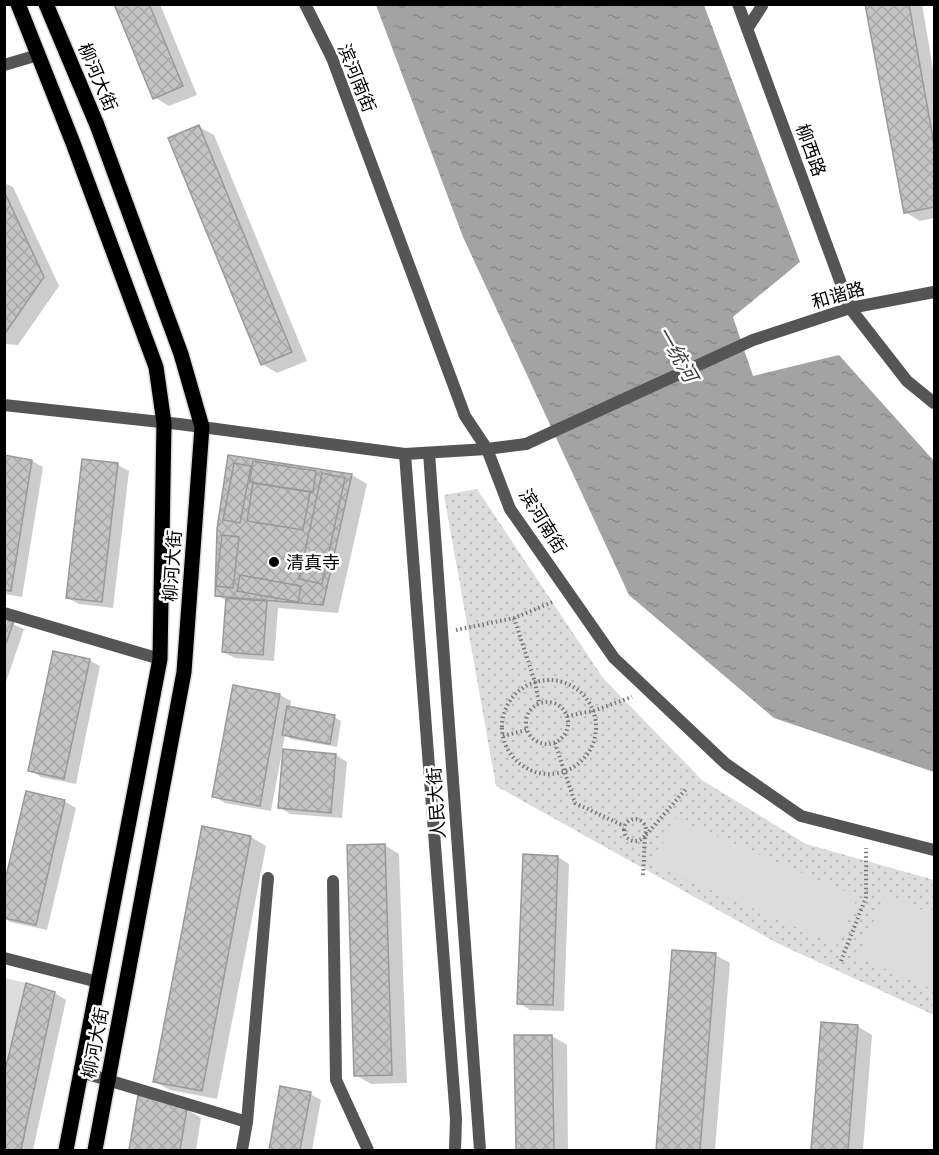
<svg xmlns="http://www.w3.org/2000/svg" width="939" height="1155" viewBox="0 0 939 1155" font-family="'Work Sans','Noto Sans SC',sans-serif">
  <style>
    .grass { fill: url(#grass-dots) }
    .garden { fill: #dcdcdc }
    .water { fill: url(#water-ripples) }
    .shadow { fill: #0003 }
    .building { fill: url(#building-cross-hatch); stroke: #999; stroke-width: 1.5 }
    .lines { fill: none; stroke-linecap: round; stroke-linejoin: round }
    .primary-casing { stroke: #dbdbdb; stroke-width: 18 }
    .path { stroke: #777; stroke-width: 4; stroke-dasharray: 1.5 3; stroke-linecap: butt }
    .service { stroke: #555; stroke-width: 12 }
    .minor { stroke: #555; stroke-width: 12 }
    .tertiary { stroke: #555; stroke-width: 12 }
    .primary { stroke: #000; stroke-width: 15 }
    .poi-dot { fill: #000; stroke: #fff; stroke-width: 2 }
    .labels { text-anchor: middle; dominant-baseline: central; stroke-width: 5; stroke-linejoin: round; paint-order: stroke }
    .street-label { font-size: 18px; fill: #000; stroke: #fff }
    .poi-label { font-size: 18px; fill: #000; stroke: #fff; text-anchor: start }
    .water-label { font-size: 20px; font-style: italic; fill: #444; stroke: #fff }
  </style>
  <defs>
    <pattern id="grass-dots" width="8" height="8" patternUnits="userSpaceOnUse" patternTransform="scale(1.5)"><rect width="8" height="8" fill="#dcdcdc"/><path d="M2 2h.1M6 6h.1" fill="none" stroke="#bbb" stroke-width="1.8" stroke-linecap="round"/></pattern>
    <pattern id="water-ripples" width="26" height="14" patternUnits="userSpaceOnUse" patternTransform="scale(1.5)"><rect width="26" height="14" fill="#a3a3a3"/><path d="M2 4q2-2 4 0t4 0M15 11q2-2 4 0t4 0" fill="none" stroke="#8b8b8b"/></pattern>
    <pattern id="building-cross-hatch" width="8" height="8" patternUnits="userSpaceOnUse" patternTransform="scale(1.5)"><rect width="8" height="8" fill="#c4c4c4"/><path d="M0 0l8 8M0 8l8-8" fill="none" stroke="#a7a7a7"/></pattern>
  </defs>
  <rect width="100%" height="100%" fill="#fff"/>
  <path class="grass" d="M477 489 603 678 702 780 806 844 934 880V1015L779 944 496 786 444 495Z"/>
  <path class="garden" d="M674 818 858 897 837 945 653 865Z
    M885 894 934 915V990L858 957Z
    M5 978 26 983 5 1075Z"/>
  <path class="water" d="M376 5H704L800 262 733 317 753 376 839 355 934 461V772L774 718 629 595 463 237Z"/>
  <path class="shadow" d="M115 4H160L197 95 169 106 154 97Z
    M867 4H922L934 75V218L920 221 905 212Z
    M199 127 214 135 307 361 277 373 262 364Z
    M4 183 13 187 59 286 18 345 4 344Z
    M229 456 352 475 367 484 338 613 278 608 274 661 235 658 223 652 227 601 217 595Z
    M4 457 32 461 43 467 22 597 4 594Z
    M118 465 129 471 113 608 79 604 68 598Z
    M4 620 24 629 4 688Z
    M89 660 100 666 76 784 41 777 30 770Z
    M234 687 280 695 291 701 290 709 334 717 341 721 337 747 291 739 285 735 282 751 336 755 347 762 342 818 290 814 279 807 284 753 282 752 271 811 225 803 214 796Z
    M64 801 76 808 47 930 10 922 4 918V892Z
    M251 837 266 846 217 1099 170 1090 155 1082Z
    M384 845 399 854 407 1083 371 1084 356 1075Z
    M558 857 569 864 564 1011 530 1010 519 1003Z
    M673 952 715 955 730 963 715 1150H657Z
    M55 993 66 1000 33 1150H4V1081Z
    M822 1024 857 1026 872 1035 863 1150H813Z
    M552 1036 567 1045 568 1150H517L516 1037Z
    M281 1088 310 1094 321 1100 312 1150H270Z
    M140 1097 186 1109 201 1118 196 1150H131Z"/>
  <path class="building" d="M114 4H149L183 86 153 99Z
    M865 4H909L934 144V207L904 213Z
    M199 125 292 352 261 365 168 138Z
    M4 191 44 277 4 335Z
    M4 455 32 460 11 591 4 590Z
    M228 455 352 474 323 605 215 596 217 529Z
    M82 459 118 463 102 602 66 598Z
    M253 461 316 471 313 492 250 482Z
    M234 463 251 466 240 523 223 520Z
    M322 473 345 478 322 584 299 579Z
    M253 483 310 492 303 530 247 521Z
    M222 535 239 537 233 588 216 586Z
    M240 575 301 586 298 602 237 591Z
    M226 598 267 601 263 655 222 652Z
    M4 618 14 621 4 649Z
    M53 651 90 659 64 779 28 771Z
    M233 685 280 694 260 806 212 797Z
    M287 706 335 715 330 744 282 735Z
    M283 749 336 754 331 813 278 808Z
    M26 791 65 800 36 925 4 918V885Z
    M202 826 251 836 202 1091 153 1082Z
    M385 844 392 1075 354 1076 347 845Z
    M523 854 558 856 553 1005 517 1004Z
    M672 950 716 953 700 1150H656Z
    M26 983 55 992 21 1150H4V1075Z
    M821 1022 858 1025 848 1150H811Z
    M514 1035H552L554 1150H516Z
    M280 1086 311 1092 300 1150H269Z
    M138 1095 187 1108 180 1150H129Z"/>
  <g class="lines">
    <defs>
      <path id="primary" d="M18 4 73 143 156 367 164 423 160 659 66 1150
        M46 4 97 125 181 354 202 427 184 672 95 1150"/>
    </defs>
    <use href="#primary" class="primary-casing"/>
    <path class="path" d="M514 618 535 682 539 703
      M456 630 514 618 555 601
      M502 727a47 47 0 1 1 94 0a47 47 0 1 1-94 0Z
      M526 723a21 21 0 1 1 42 0a21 21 0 1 1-42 0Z
      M567 716 593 711 632 697
      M503 736 526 730
      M555 743 575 803 624 826
      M624 830a11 11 0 1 1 22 0a11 11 0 1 1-22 0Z
      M643 875 645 836 686 789
      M841 961 866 897V848"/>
    <path class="service" d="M4 65 38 55"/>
    <path class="minor" d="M305 4 332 58 465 416 487 449 510 509 614 658 726 764 801 816 934 850
      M738 4 850 308 907 381 934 403
      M747 29 762 6 761 4
      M4 405 179 424 405 454
      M526 444 753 340 850 308 934 292
      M4 613 160 659
      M333 881 336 1080 368 1150
      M4 958 98 982
      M81 1072 247 1122
      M242 1150 247 1122 268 878"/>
    <path class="tertiary" d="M429 453 480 1150
      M455 1150 456 1119 405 454 487 449 526 444"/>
    <use href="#primary" class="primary"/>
  </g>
  <circle class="poi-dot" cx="274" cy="562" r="6"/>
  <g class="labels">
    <g class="street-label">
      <text transform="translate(98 77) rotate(67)">柳河大街</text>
      <text transform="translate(357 78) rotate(68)">滨河南街</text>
      <text transform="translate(811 150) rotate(70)">柳西路</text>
      <text transform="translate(838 295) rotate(-16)">和谐路</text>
      <text transform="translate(543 521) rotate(58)">滨河南街</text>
      <text transform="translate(172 566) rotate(-86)">柳河大街</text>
      <text transform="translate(436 803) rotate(-94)">人民大街</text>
      <text transform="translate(95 1043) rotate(-79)">柳河大街</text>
    </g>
    <g class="poi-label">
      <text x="286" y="562">清真寺</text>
    </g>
    <g class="water-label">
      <text transform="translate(677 354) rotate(60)">一统河</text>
    </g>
  </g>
  <rect width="939" height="1155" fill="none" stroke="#000000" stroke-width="12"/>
</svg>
